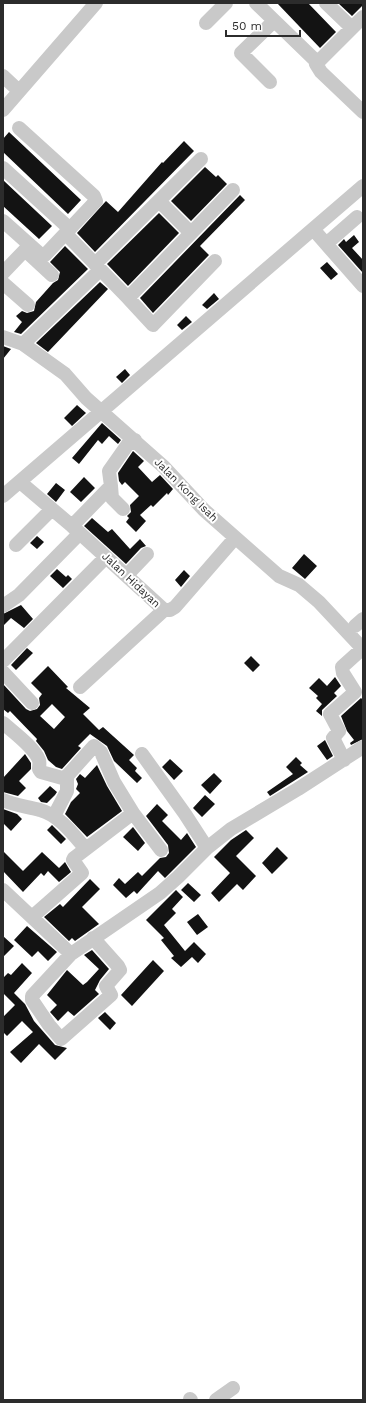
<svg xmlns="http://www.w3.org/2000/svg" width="366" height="1403" viewBox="0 0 366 1403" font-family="'Work Sans',sans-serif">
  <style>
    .building { fill: #131313; fill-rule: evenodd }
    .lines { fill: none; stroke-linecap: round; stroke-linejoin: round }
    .minor { stroke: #c9c9c9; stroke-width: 14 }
    .labels { text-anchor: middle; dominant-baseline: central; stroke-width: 4; stroke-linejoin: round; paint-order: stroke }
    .street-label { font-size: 11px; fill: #2c2c2c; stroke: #fff }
  </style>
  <rect width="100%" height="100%" fill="#fff"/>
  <path class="building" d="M277 3H308L336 32 320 48Z
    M338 3H363V5L352 16Z
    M9 132 81 200 68 214 3 152V139Z
    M184 141 194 151 95 252 77 233 106 201 118 212 162 162 163 163Z
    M205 167 216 177 218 175 227 184 191 221 171 201Z
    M3 180 52 226 39 239 3 206Z
    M240 195 245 200 200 246 209 255 153 313 140 298Z
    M159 213 179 233 128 286 107 264Z
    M354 235 359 242 352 248 363 260V273L338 245 344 239 346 242Z
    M65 246 88 269 21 334 14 332 22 322 16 316 22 311 27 313 34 311 36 302 53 283 58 280 60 272 50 262Z
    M327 262 338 274 331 280 320 268Z
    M100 282 108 289 48 352 36 343Z
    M214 293 219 299 207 309 202 305Z
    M186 316 192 322 182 330 177 325Z
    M3 346 11 349 3 359Z
    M125 369 130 375 122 383 116 377Z
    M77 405 86 413 72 426 64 418Z
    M102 423 121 440 118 444 109 436 102 444 98 440 79 464 72 458Z
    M133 451 144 461 138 467 152 482 160 475 173 489 168 495 167 493 153 507 151 505 140 515 146 521 136 532 126 522 129 518 127 516 131 512 130 505 139 496 125 482 122 485 119 481 118 473Z
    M84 477 95 488 81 502 70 492Z
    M56 483 65 490 56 502 47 494Z
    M92 518 108 532 112 529 130 549 140 539 146 546 141 548 126 564 84 526Z
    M37 536 44 542 37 549 30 543Z
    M304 554 317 566 305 579 292 568Z
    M57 569 66 577 68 575 72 579 63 588 50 576Z
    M184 570 190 576 181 587 175 580Z
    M21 605 33 619 24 628 11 618 3 626V614Z
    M27 648 33 653 16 670 11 665Z
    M251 656 260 665 253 672 244 663Z
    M48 666 68 687 66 688 90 708 83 714 99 730 103 727 134 755 129 760 137 768 135 771 142 778 137 783 114 761 107 746 90 734 78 746 81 748 62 769 56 767 48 760 44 751 36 741 37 739 10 711 8 713 3 709V684L26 709 30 711 37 709 40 705 39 698 42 694 31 683ZM52 704 65 717 54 729 40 716Z
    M335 677 341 686 334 693 337 696 322 710V716L316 711 322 704 316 698 318 696 309 688 319 678 327 686Z
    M361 698 363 700V739L351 745 350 743 354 740 347 731 341 716Z
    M325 740 333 756 327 760 317 746Z
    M25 754 31 763V769L19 781 26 788 18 796 3 792V778Z
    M296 757 302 763 300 765 308 772 270 796 267 792 293 774 286 767Z
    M170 759 183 771 174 780 162 767Z
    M97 765 107 786 122 811 87 837 65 814 71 802 80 793 76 789 78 784 76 779 80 774 85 778Z
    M214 773 222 781 210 794 201 785Z
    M50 786 57 792 55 795 47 803 41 802 38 798Z
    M205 795 215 804 202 817 193 808Z
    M157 804 168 815 162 821 181 840 187 833 196 847 165 878 158 871 137 894 134 891 126 898 113 885 119 878 125 884 138 872 142 876 160 858 166 857 169 853 168 845 146 816Z
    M3 809 17 814 22 819 11 831 3 823Z
    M52 825 66 839 61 844 47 830Z
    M133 827 145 843 138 851 123 837Z
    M246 830 254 838 236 856 256 876 243 890 237 884 219 902 211 893 230 873 214 857 231 840Z
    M277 847 288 858 272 874 262 863Z
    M3 851 23 871 42 852 59 868 65 862 71 872 59 882 48 871 44 876 41 873 23 892 3 871Z
    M90 879 100 889 82 907 99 924 75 941 72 938 69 941 44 917 60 904 63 907Z
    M188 883 201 895 194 902 181 890Z
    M176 890 183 897 172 909 176 913 164 925 185 951 194 942 206 954 198 963 192 957 181 967 171 958 174 956 161 940 164 938 146 920Z
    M198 914 208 927 197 935 187 922Z
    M27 926 57 952 48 961 38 951 32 957 14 940Z
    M3 936 14 946 3 957Z
    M92 950 109 969 100 980 95 990 99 994 74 1016 68 1011 58 1021 50 1012 57 1005 47 995 67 970 83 985 87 982 99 969 84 955Z
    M153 960 164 971 132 1006 121 995Z
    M22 963 32 973 14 993 25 1004 34 1021 55 1045 67 1048 55 1060 39 1044 21 1063 10 1052 33 1032 22 1021 7 1036 3 1032V1017L15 1005 3 993V978L8 973 11 975Z
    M105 1012 116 1023 110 1030 98 1018Z"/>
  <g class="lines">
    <path class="minor" d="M256 3 317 62
      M326 3 352 28
      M363 17 316 64 321 72 363 112
      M206 23 226 3
      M3 76 19 91
      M270 82 241 53 274 21
      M3 110 96 3
      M3 168 70 229
      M159 201 191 233
      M3 221 40 254 45 255 96 201 94 196 19 128
      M313 229 363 286
      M66 234 128 298 233 190
      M326 244 357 217
      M95 264 201 159
      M3 273 25 250 52 275
      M3 283 28 305
      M128 298 153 325 215 261
      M3 337 23 344 65 374 86 398 164 467 204 510 279 576 299 585 319 602 363 649
      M23 344 100 270
      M20 482 72 526 164 610H170L175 607 235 538
      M111 486 109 471 128 444 135 440
      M3 496 363 186
      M72 526 111 486 112 498 123 509
      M16 545 52 509
      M127 575 147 554
      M3 606 19 595 80 533
      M355 626 363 619
      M3 661 106 557
      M3 672 32 703
      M80 687 164 610
      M3 723C13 732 34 747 39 760 40 763 39 766 39 769L41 772 66 779
      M142 754 185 814 207 848
      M344 760 333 738 339 731 330 714 355 692 343 673 342 667 362 649
      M3 800C15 806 27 806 40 810 59 815 73 834 85 848
      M54 816 67 791V776L94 746 101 752 114 782 133 813
      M3 890 71 954 160 893 178 877 207 848 231 829 298 789 363 747
      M32 917 82 873 73 860 74 858 133 813 161 850
      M71 954 32 996V1000L49 1025 61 1039 111 995 106 986 120 970 118 966 93 938
      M190 1399 191 1400
      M216 1400 233 1388"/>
  </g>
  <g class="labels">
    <g class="street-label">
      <text transform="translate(186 490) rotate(45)">Jalan Kong Isah</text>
      <text transform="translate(131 580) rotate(43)">Jalan Hidayan</text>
    </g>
  </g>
  <rect width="366" height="1403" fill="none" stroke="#2c2c2c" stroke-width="8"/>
  <path d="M226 30v6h74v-6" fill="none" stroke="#2c2c2c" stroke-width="2"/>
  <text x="232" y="30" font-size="12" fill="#2c2c2c" stroke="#ffffff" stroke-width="3" paint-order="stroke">50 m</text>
</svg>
